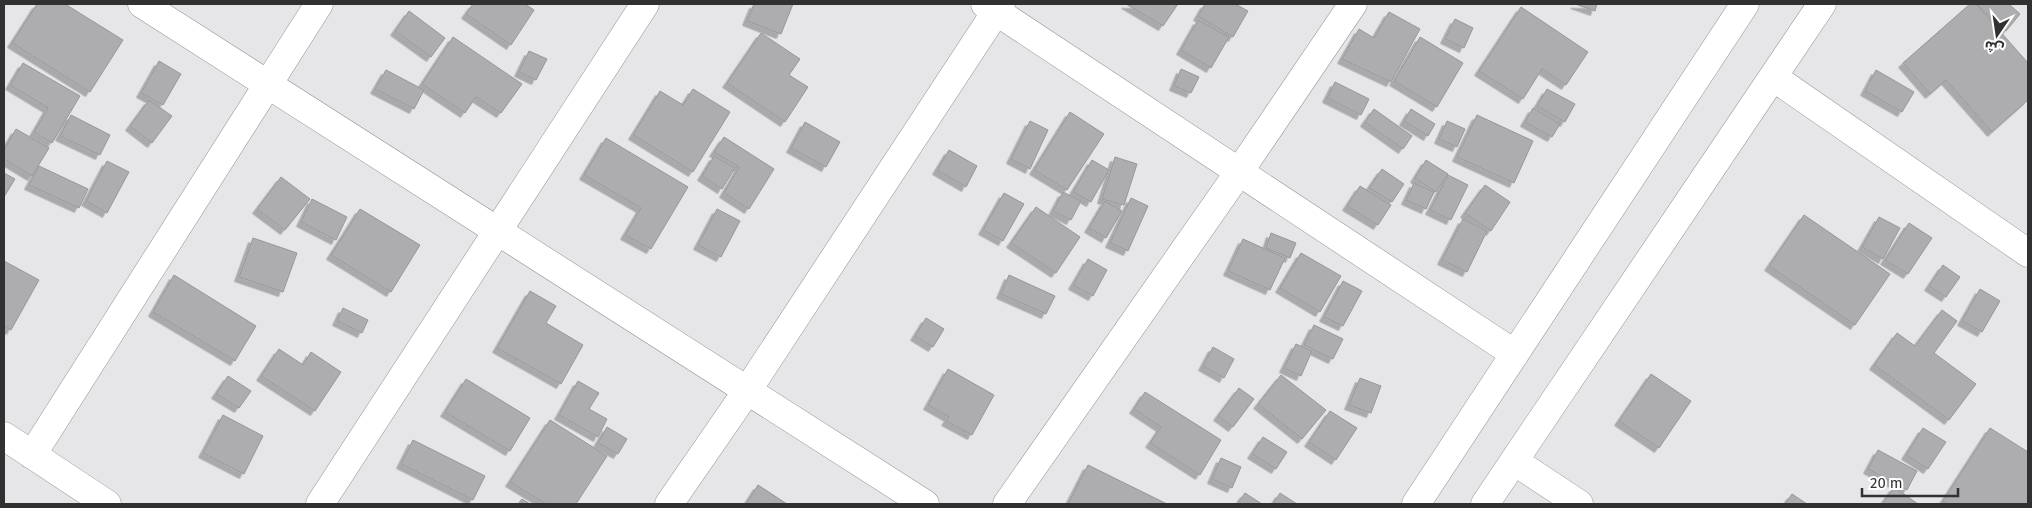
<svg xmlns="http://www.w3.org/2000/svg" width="2032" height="508" viewBox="0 0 2032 508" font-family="'Fira Sans','Noto Sans Arabic',sans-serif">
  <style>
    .building { fill: #adadb0; stroke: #979699; filter: url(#shadow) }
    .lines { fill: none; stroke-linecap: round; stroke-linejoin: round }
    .minor-casing { stroke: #949497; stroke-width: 29 }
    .minor { stroke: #fff; stroke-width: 28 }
  </style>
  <defs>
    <filter id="shadow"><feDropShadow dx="-4.5" dy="4.5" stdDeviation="0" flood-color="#0004"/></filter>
  </defs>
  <rect width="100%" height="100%" fill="#e6e6e9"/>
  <path class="building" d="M37 4H65L123 40 90 92 12 43Z
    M473 4H525L534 10 511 45 466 14Z
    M754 4H793L781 34 747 21Z
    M1126 4H1178L1163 26Z
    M1205 4H1235L1248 11 1233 37 1198 16Z
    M1575 4H1597L1595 11Z
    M1970 4H1976L2028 63V100L1992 132 1946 80 1930 94 1903 63Z
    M1976 4H2009L2020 14 2006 31Z
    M1521 7 1588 52 1566 85 1542 69 1523 99 1479 71Z
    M409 11 445 38 431 57 395 31Z
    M1389 12 1420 29 1391 82 1342 59 1359 29 1374 38Z
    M1455 19 1473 28 1464 48 1445 39Z
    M1198 20 1229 37 1211 68 1181 50Z
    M761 33 800 59 789 75 808 87 785 122 727 83Z
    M453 37 522 84 501 113 476 97 465 113 422 84Z
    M1420 37 1463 63 1437 107 1394 81Z
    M529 51 547 59 536 80 519 72Z
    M159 61 181 74 163 105 141 93Z
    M23 63 80 96 52 143 34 132 48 108 10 85Z
    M1181 69 1199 77 1191 93 1174 86Z
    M386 70 424 90 414 109 375 89Z
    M1876 70 1914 92 1902 112 1865 91Z
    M1335 82 1369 99 1361 115 1327 98Z
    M693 89 730 112 693 172 633 135 660 91 683 105Z
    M1547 89 1575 104 1565 122 1537 106Z
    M149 100 172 116 152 143 130 126Z
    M1533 108 1560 124 1552 137 1525 122Z
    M1374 109 1412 136 1403 149 1365 122Z
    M1411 109 1435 124 1428 136 1404 121Z
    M1070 112 1104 134 1067 190 1034 170Z
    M71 115 110 135 100 155 60 136Z
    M1477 115 1533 141 1514 183 1457 157Z
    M1030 121 1048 130 1030 169 1011 159Z
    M1447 121 1465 129 1457 147 1439 139Z
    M805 122 840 142 826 167 791 148Z
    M16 129 49 148 32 176 4 159V150Z
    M724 137 774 169 749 209 724 193 739 167 714 152Z
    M606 138 688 187 651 249 625 235 641 208 584 175Z
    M949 150 977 166 966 187 937 170Z
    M714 156 735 168 722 189 702 176Z
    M1115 157 1137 164 1124 205 1102 199Z
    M1092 160 1109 170 1091 202 1073 192Z
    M1426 160 1448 174 1436 192 1415 178Z
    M107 161 129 172 107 213 86 201Z
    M39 166 88 189 79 208 29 185Z
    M1382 169 1404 184 1392 202 1369 188Z
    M4 173 15 179 4 197Z
    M1448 175 1468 185 1451 220 1430 210Z
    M281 177 310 199 285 230 257 209Z
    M1414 183 1434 192 1426 209 1406 200Z
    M1485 185 1510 202 1491 231 1465 213Z
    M1360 186 1391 205 1378 225 1347 206Z
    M1063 192 1081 201 1071 220 1053 211Z
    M1004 193 1024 204 1003 241 983 230Z
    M1131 198 1148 206 1128 251 1110 243Z
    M312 199 347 217 336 240 301 222Z
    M1105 201 1122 211 1106 238 1089 228Z
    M1036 207 1080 237 1056 273 1011 243Z
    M360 209 420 245 391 292 331 255Z
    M717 209 740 221 721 257 698 245Z
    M1804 215 1890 274 1855 325 1769 266Z
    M1879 217 1900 228 1883 259 1862 247Z
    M1463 219 1487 231 1467 272 1442 260Z
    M1909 223 1932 238 1908 274 1885 260Z
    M1271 233 1296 243 1290 258 1266 248Z
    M253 238 297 253 283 292 239 277Z
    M1243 239 1285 258 1270 290 1228 271Z
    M1301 253 1341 276 1320 312 1280 288Z
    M1088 259 1107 270 1093 296 1073 285Z
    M4 261 39 280 11 330 4 326Z
    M1943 265 1960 277 1946 297 1929 286Z
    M174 275 256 326 235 361 153 312Z
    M1009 275 1055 296 1046 314 1001 294Z
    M1343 281 1362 291 1343 326 1324 317Z
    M1980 289 2000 301 1982 332 1962 321Z
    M530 291 556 306 546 323 583 345 561 384 497 348Z
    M343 308 368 320 362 333 337 321Z
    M1942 310 1957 321 1934 353 1976 384 1949 420 1874 365 1897 333 1915 346Z
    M926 318 944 329 933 347 915 336Z
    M1314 325 1343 339 1333 359 1304 345Z
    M1296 344 1312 351 1301 376 1284 368Z
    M1213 347 1234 359 1224 378 1203 366Z
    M279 349 303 365 311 352 341 372 315 411 261 376Z
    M948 369 994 395 972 435 946 421 949 417 928 405Z
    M1651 374 1691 401 1659 448 1619 421Z
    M1281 375 1326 410 1302 439 1258 404Z
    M228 376 251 391 239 408 216 394Z
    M1360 378 1381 386 1371 413 1349 405Z
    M466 379 530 418 510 451 445 412Z
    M578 381 599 393 589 409 607 419 598 437 559 415Z
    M1239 388 1254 399 1233 427 1218 416Z
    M1145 392 1221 440 1200 475 1150 443 1161 427 1134 409Z
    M1330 411 1357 428 1336 460 1309 442Z
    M223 415 263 436 244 474 203 453Z
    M550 420 607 456 576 504H546L510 482Z
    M607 427 627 439 618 454 598 443Z
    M1923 428 1946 442 1928 469 1906 455Z
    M1990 428 2028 452V504H1948L1943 501Z
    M1263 437 1287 452 1276 469 1252 454Z
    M413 440 485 476 473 500 401 464Z
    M1878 450 1917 471 1907 490 1868 469Z
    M1221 458 1241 467 1232 488 1212 479Z
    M1088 465 1167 504H1068Z
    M758 485 787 504H746Z
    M1894 487 1918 504H1882Z
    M1245 493 1262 504H1237Z
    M1280 493 1297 504H1273Z
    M1792 494 1807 504H1785Z
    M522 499 530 504H518Z"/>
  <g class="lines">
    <defs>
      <path id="minor" d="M142 4 925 504
        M985 4 1515 354
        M1773 77 2028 253
        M4 436 107 504
        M32 455 319 4
        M1514 461 1579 504
        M320 504 645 4
        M669 504 747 391 1001 4
        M1007 504 1239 172 1353 4
        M1416 504 1745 4
        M1485 504 1822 4"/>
    </defs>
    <use href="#minor" class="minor-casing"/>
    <use href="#minor" class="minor"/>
  </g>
  <rect width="2032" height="508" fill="none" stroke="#313132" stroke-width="10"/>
  <g transform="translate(1997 35) rotate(193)" stroke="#ffffff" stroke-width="4" paint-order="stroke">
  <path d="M0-4L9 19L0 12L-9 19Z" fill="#313132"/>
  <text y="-8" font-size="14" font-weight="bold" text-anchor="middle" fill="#313132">ش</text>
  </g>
  <path d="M1862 488v8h96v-8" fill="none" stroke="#313132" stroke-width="2.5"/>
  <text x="1870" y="488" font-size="15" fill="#313132" stroke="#ffffff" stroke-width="4" paint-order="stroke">20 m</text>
</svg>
